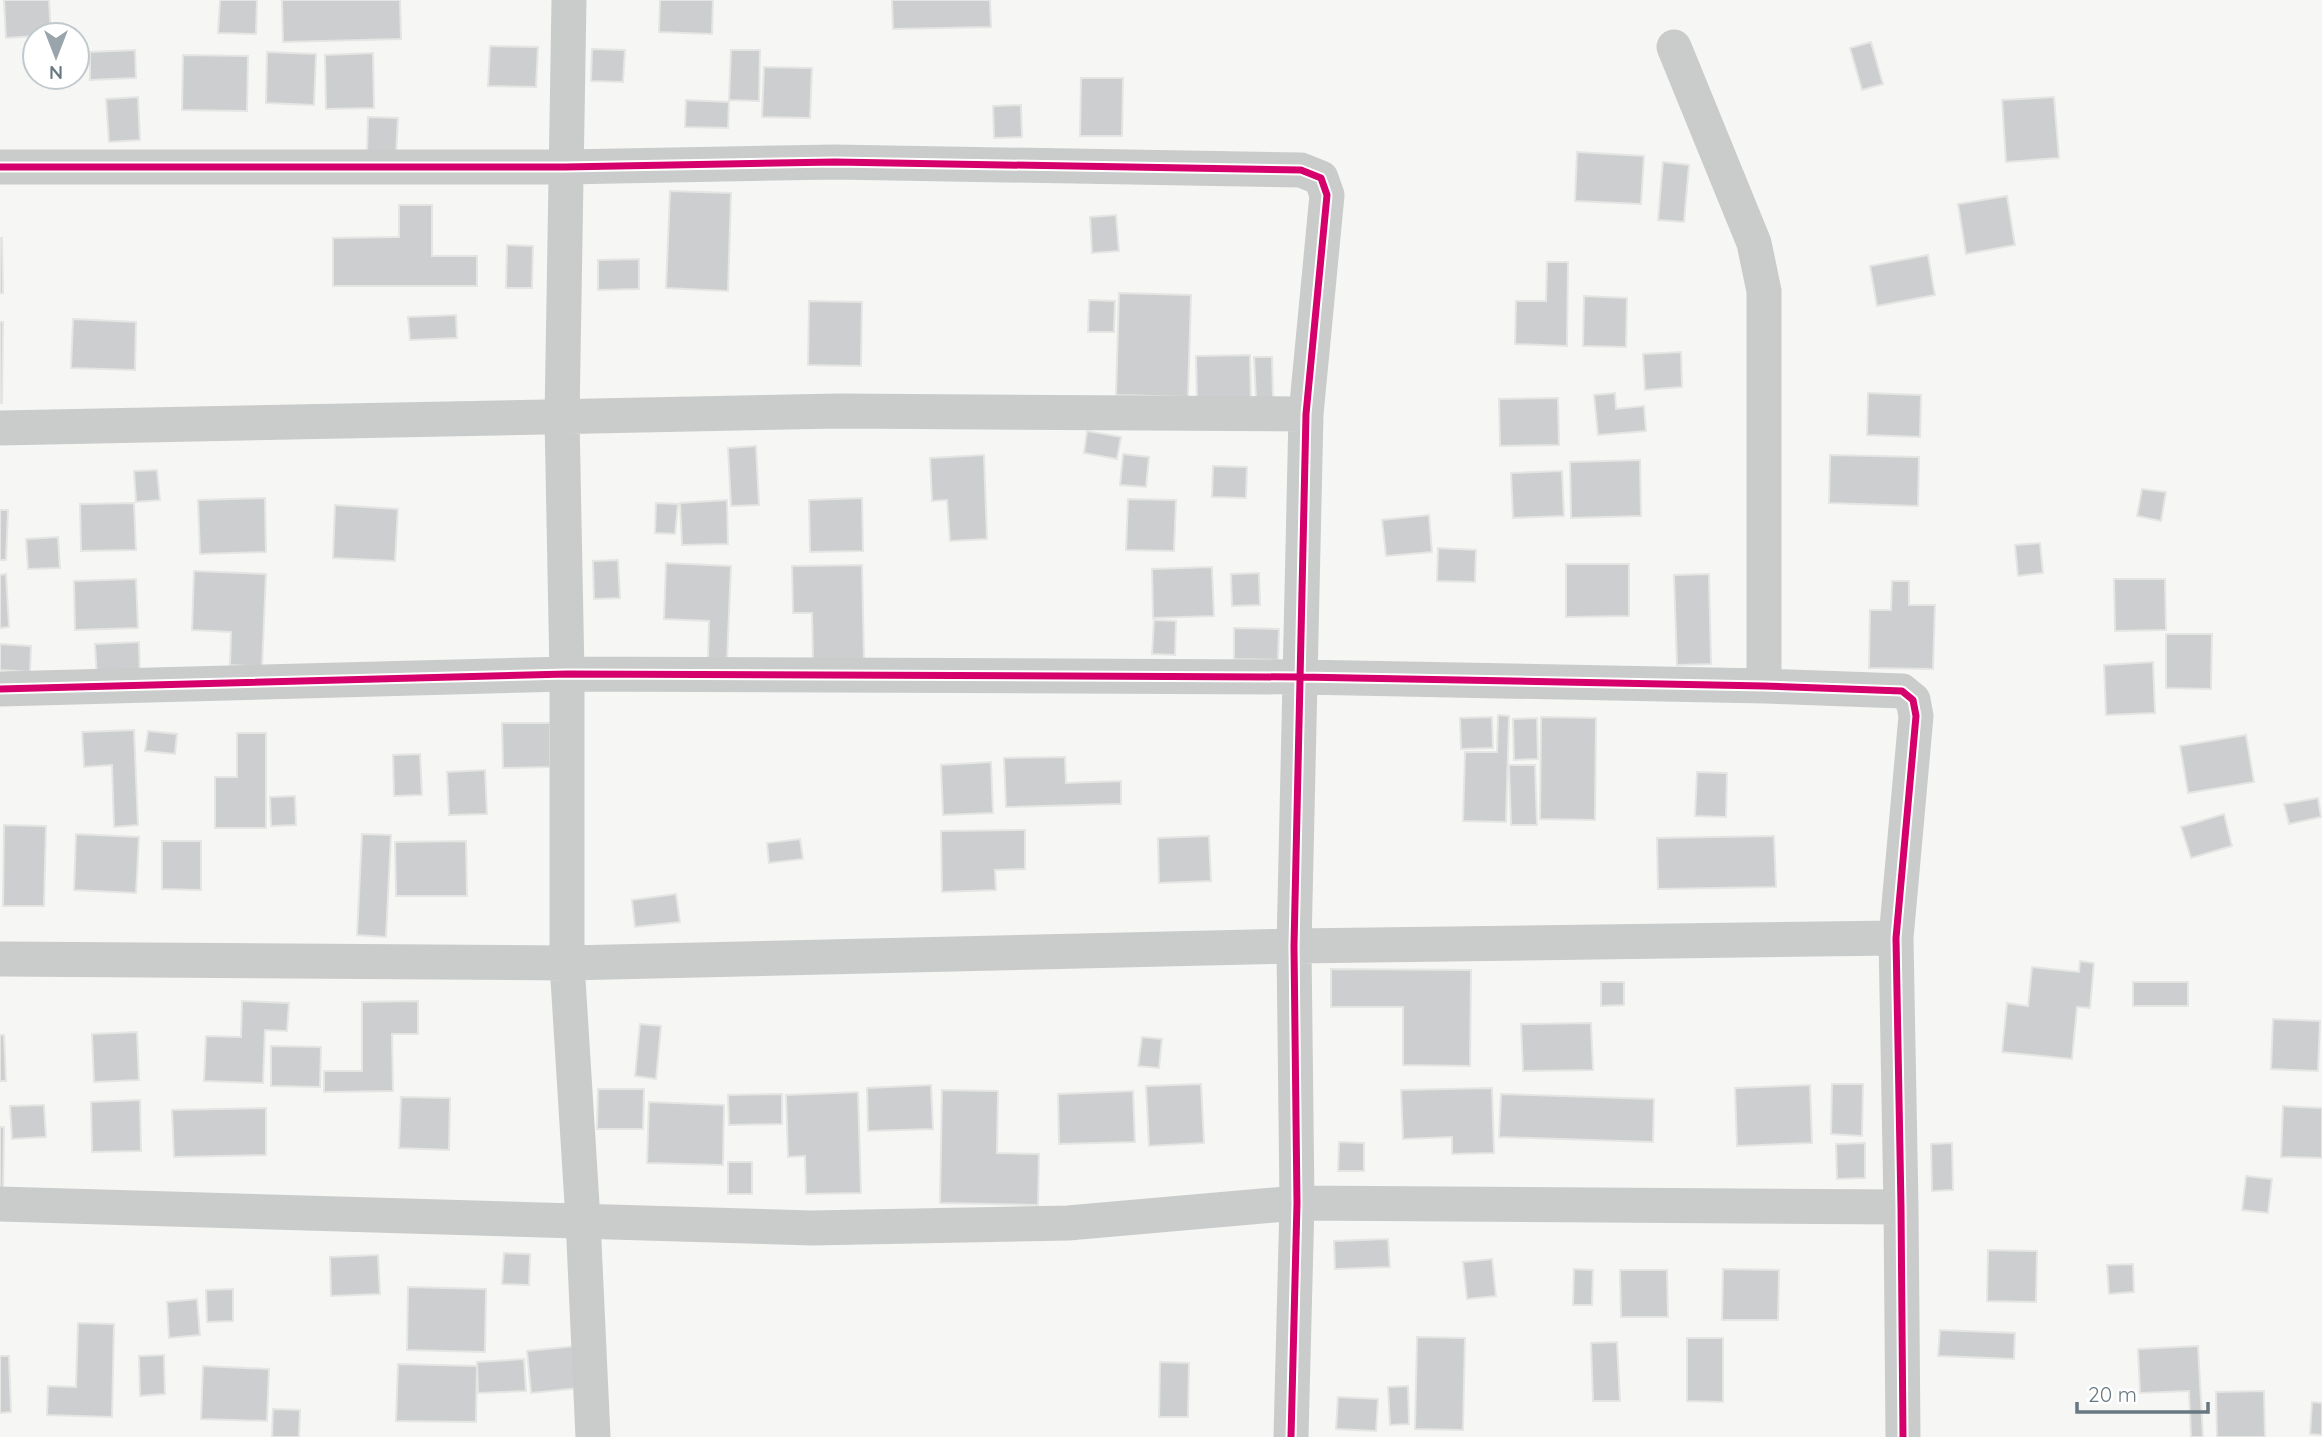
<svg xmlns="http://www.w3.org/2000/svg" width="2322" height="1437" viewBox="0 0 2322 1437" font-family="Quicksand,sans-serif">
  <style>
    .building { fill: #cdcecf; stroke: #e5e5e4; stroke-width: 2 }
    .lines { fill: none; stroke-linecap: round; stroke-linejoin: round }
    .street { stroke: #cacccc; stroke-width: 35 }
    .cycleway-casing { stroke: #fff; stroke-width: 11 }
    .cycleway { stroke: #d6006c; stroke-width: 7 }
  </style>
  <rect width="100%" height="100%" fill="#f6f6f5"/>
  <path class="building" d="M4 0H49L51 35 6 38Z
    M220 0H257L256 34 218 33Z
    M282 0H400L401 39 283 42Z
    M660 0H713L712 34 659 32Z
    M892 0H990L991 27 893 29Z
    M1871 42 1883 84 1862 90 1850 48Z
    M490 46 538 47 536 87 488 86Z
    M592 49 625 50 623 82 591 81Z
    M135 50 136 78 90 80V52Z
    M731 50H760L759 101 729 100Z
    M267 52 316 54 314 105 266 103Z
    M373 53 374 108 326 109 325 55Z
    M183 55 248 56 247 111 182 110Z
    M764 67 812 68 810 118 762 117Z
    M1081 78H1123L1122 136H1080Z
    M138 97 140 140 109 142 106 99Z
    M2054 97 2059 158 2006 162 2002 100Z
    M686 100 729 102 728 128 685 127Z
    M1021 105 1022 137 994 138 993 106Z
    M368 117 398 118 396 155 367 154Z
    M1577 152 1644 156 1641 204 1575 201Z
    M1663 162 1689 165 1684 222 1658 220Z
    M670 191 731 193 728 291 666 288Z
    M2007 196 2015 245 1966 254 1958 204Z
    M399 205H432V256H477V286H333V238L399 237Z
    M1116 215 1119 251 1092 253 1090 217Z
    M0 238H2L3 293H0Z
    M507 245 533 246 532 288H506Z
    M1928 255 1935 295 1877 306 1870 266Z
    M639 259V289L598 290V260Z
    M1547 262H1568L1567 346 1515 344 1516 301H1546Z
    M1119 293 1191 295 1188 397 1116 395Z
    M1584 296 1627 298 1626 347 1583 346Z
    M1089 300 1115 301 1114 332H1088Z
    M809 301 862 302 861 366 808 365Z
    M456 315 457 338 410 340 408 317Z
    M73 319 136 322 135 370 71 368Z
    M0 322H3L2 403H0Z
    M1681 352 1682 387 1645 390 1643 354Z
    M1250 355 1251 402 1197 403 1196 356Z
    M1254 357H1272L1273 398 1256 399Z
    M1615 393 1616 409 1644 406 1646 431 1598 435 1594 395Z
    M1868 393 1921 395 1920 437 1867 435Z
    M1558 398 1559 445 1500 446 1499 399Z
    M1087 431 1121 437 1117 459 1084 453Z
    M756 446 759 505 731 506 728 448Z
    M1123 454 1149 457 1146 487 1120 485Z
    M984 455 987 539 950 541 947 500 932 501 930 458Z
    M1830 455 1919 457 1918 506 1829 503Z
    M1640 460 1641 516 1571 518 1570 462Z
    M1213 466 1247 467 1246 498 1212 497Z
    M157 470 160 500 136 502 134 471Z
    M1562 471 1564 516 1513 518 1511 473Z
    M2142 489 2166 492 2161 521 2137 516Z
    M265 498 266 552 200 554 198 500Z
    M862 498 863 551 810 552 809 500Z
    M1128 499 1176 500 1174 551 1126 550Z
    M727 500 728 544 682 545 680 503Z
    M134 503 136 550 81 551 80 504Z
    M656 503 678 504 675 534 655 533Z
    M335 505 398 509 395 561 333 558Z
    M0 510H8L6 560H0Z
    M1429 515 1432 552 1386 556 1382 520Z
    M58 537 60 568 28 569 26 539Z
    M2040 543 2043 573 2018 576 2015 545Z
    M1438 548 1476 550 1475 582 1437 581Z
    M618 560 620 598 594 599 593 561Z
    M666 563 731 566 727 660 708 659 709 621 664 619Z
    M1566 564H1629V616L1566 617Z
    M862 565 864 660 813 662 812 613H793L792 566Z
    M1212 567 1214 616 1153 618 1152 569Z
    M194 571 266 574 262 667 230 665 231 632 192 630Z
    M1259 573 1260 605 1232 606 1231 574Z
    M6 574 9 627 0 628V575Z
    M1709 574 1711 664 1677 665 1674 575Z
    M136 579 138 628 75 630 74 581Z
    M2114 579H2165L2166 630 2115 631Z
    M1892 581H1909V605H1935L1933 669 1869 668 1870 610H1891Z
    M1154 620 1176 621 1175 655 1152 654Z
    M1234 628 1279 629 1278 660 1234 659Z
    M2166 634H2212L2211 689 2166 688Z
    M139 642 140 678 97 679 95 644Z
    M0 644 31 646 30 672 0 670Z
    M2153 662 2155 713 2106 715 2104 665Z
    M1498 715 1509 716 1506 822 1463 821 1465 752H1497Z
    M1492 717 1493 748 1461 749 1460 718Z
    M1541 717 1596 718 1595 820 1540 819Z
    M1537 718 1538 759 1514 760 1513 719Z
    M502 723H550V767L503 768Z
    M134 730 138 825 114 827 112 765 84 767 82 732Z
    M148 731 177 734 175 754 145 751Z
    M237 733H266V828H215V777H237Z
    M2246 735 2254 782 2188 793 2180 746Z
    M420 754 422 795 394 796 393 755Z
    M1065 757 1066 783 1121 781V804L1006 807 1004 758Z
    M991 762 993 813 943 815 941 765Z
    M1509 765H1535L1537 825H1511Z
    M485 770 487 814 449 815 447 772Z
    M1697 772 1727 773 1726 817 1695 816Z
    M295 796 296 825 271 826 270 797Z
    M2318 798 2321 817 2289 824 2284 804Z
    M2224 814 2232 846 2191 858 2181 827Z
    M4 825 46 826 44 906H3Z
    M1025 830V869L995 870 996 890 942 892 941 831Z
    M76 834 139 837 136 893 74 890Z
    M362 834 391 835 386 937 357 935Z
    M1209 836 1211 881 1159 883 1158 838Z
    M1774 836 1776 887 1658 889 1657 838Z
    M800 839 803 859 769 863 767 843Z
    M162 841H201V890L162 889Z
    M466 841 467 896H396L395 842Z
    M676 894 680 922 635 927 632 900Z
    M2080 961 2094 963 2090 1008 2077 1007 2072 1059 2002 1052 2007 1003 2028 1006 2032 967 2079 972Z
    M1331 969 1471 970 1470 1066 1403 1065V1007H1331Z
    M1601 982H1624V1005L1601 1006Z
    M2133 982H2188V1006H2133Z
    M242 1001 289 1003 287 1031 265 1030 263 1083 204 1081 206 1036 241 1037Z
    M418 1001V1034H392L393 1091 324 1092V1071H362V1002Z
    M2273 1019 2320 1021 2318 1071 2271 1069Z
    M1591 1023 1593 1070 1523 1071 1521 1024Z
    M640 1024 661 1026 656 1079 635 1076Z
    M137 1032 139 1080 94 1082 92 1034Z
    M0 1035H4L6 1081H0Z
    M1142 1037 1162 1039 1159 1068 1138 1066Z
    M271 1046 321 1047 320 1087 271 1086Z
    M1201 1084 1204 1143 1149 1146 1146 1086Z
    M1832 1084H1863L1862 1136 1831 1134Z
    M931 1085 933 1129 868 1131 867 1088Z
    M1810 1085 1812 1143 1737 1146 1735 1088Z
    M1492 1088 1494 1153 1452 1154V1137L1403 1139 1401 1090Z
    M598 1089H644L643 1129H597Z
    M942 1090 998 1091 997 1153 1039 1154 1038 1205 940 1203Z
    M1133 1091 1135 1142 1059 1144 1058 1094Z
    M858 1092 861 1193 806 1194 805 1156 788 1157 786 1095Z
    M782 1094V1124L729 1125 728 1095Z
    M1501 1094 1654 1099 1653 1142 1499 1137Z
    M401 1097 450 1098 449 1150 399 1148Z
    M140 1100 141 1151 92 1152 91 1102Z
    M649 1102 724 1105 723 1165 647 1163Z
    M44 1105 46 1137 12 1139 10 1106Z
    M2283 1106 2322 1108V1158L2281 1157Z
    M266 1108V1155L174 1157 172 1110Z
    M0 1127H4L3 1195H0Z
    M1339 1142 1364 1143V1171H1338Z
    M1865 1143V1178L1837 1179 1836 1144Z
    M1952 1143 1953 1190 1932 1191 1931 1144Z
    M728 1162H752V1194H728Z
    M2246 1176 2272 1179 2268 1213 2242 1210Z
    M1388 1239 1390 1267 1335 1269 1334 1241Z
    M1988 1250 2037 1251 2036 1302 1987 1301Z
    M504 1253 530 1254 529 1285 502 1284Z
    M378 1255 380 1294 331 1296 330 1257Z
    M1492 1259 1496 1296 1467 1299 1463 1262Z
    M2133 1264 2134 1292 2109 1294 2107 1265Z
    M1574 1269 1593 1270 1592 1305H1573Z
    M1723 1269 1779 1270 1778 1320H1722Z
    M1620 1270H1667L1668 1317H1621Z
    M408 1287 486 1289 485 1352 407 1350Z
    M233 1289V1321L207 1322 206 1290Z
    M197 1299 200 1335 169 1338 167 1302Z
    M78 1323 114 1324 112 1417 47 1415 48 1386 76 1387Z
    M1940 1330 2015 1333 2014 1359 1938 1356Z
    M1417 1337 1465 1338 1463 1430 1415 1429Z
    M1687 1338H1723V1402L1687 1401Z
    M1617 1342 1620 1401H1593L1591 1343Z
    M576 1346 580 1388 531 1393 527 1351Z
    M2198 1346 2203 1437H2191L2189 1391 2140 1393 2138 1349Z
    M164 1355 165 1394 140 1396 139 1356Z
    M0 1356H9L11 1412 0 1413Z
    M524 1359 526 1391 478 1393 477 1362Z
    M1160 1362 1189 1363 1188 1417H1159Z
    M398 1364 477 1366 476 1422 396 1421Z
    M203 1366 269 1369 267 1421 201 1419Z
    M1408 1386 1409 1424 1390 1425 1388 1387Z
    M2264 1391 2265 1437H2217L2216 1392Z
    M1338 1397 1378 1399 1376 1431 1336 1429Z
    M2312 1402 2322 1403V1435L2310 1434Z
    M273 1409 300 1410 299 1437H272Z"/>
  <g class="lines">
    <path class="street" d="M569 0 562 418 567 674V963L583 1220 593 1437
      M1674 47 1754 243 1764 291V686
      M0 167H565L835 162 1301 170 1321 178 1327 195 1306 414 1294 946 1297 1203 1291 1437
      M0 428 840 411 1306 414
      M0 689 567 674 1301 677 1764 686 1902 691 1913 700 1916 716 1896 938 1901 1207 1903 1437
      M0 959 567 963 1294 946 1896 938
      M0 1204 812 1228 1068 1223 1297 1203 1901 1207"/>
    <defs>
      <path id="cycleway" d="M0 167H565L835 162 1301 170 1321 178 1327 195 1306 414 1294 946 1297 1203 1291 1437
        M0 689 567 674 1301 677 1764 686 1902 691 1913 700 1916 716 1896 938 1901 1207 1903 1437"/>
    </defs>
    <use href="#cycleway" class="cycleway-casing"/>
    <use href="#cycleway" class="cycleway"/>
  </g>
  <g transform="translate(56 56) rotate(180)"><circle r="33" fill="#ffffff" stroke="#c2c9cd" stroke-width="2"/>
  <path d="M0-5L12 26L0 18L-12 26Z" fill="#99a4ab"/>
  <text y="-10" font-size="19" font-weight="bold" text-anchor="middle" fill="#677883">N</text>
  </g>
  <path d="M2077 1402v10h131v-10" fill="none" stroke="#677883" stroke-width="3.5"/>
  <text x="2088" y="1402" font-size="21" fill="#677883" stroke="#ffffff" stroke-width="5" paint-order="stroke">20 m</text>
</svg>
